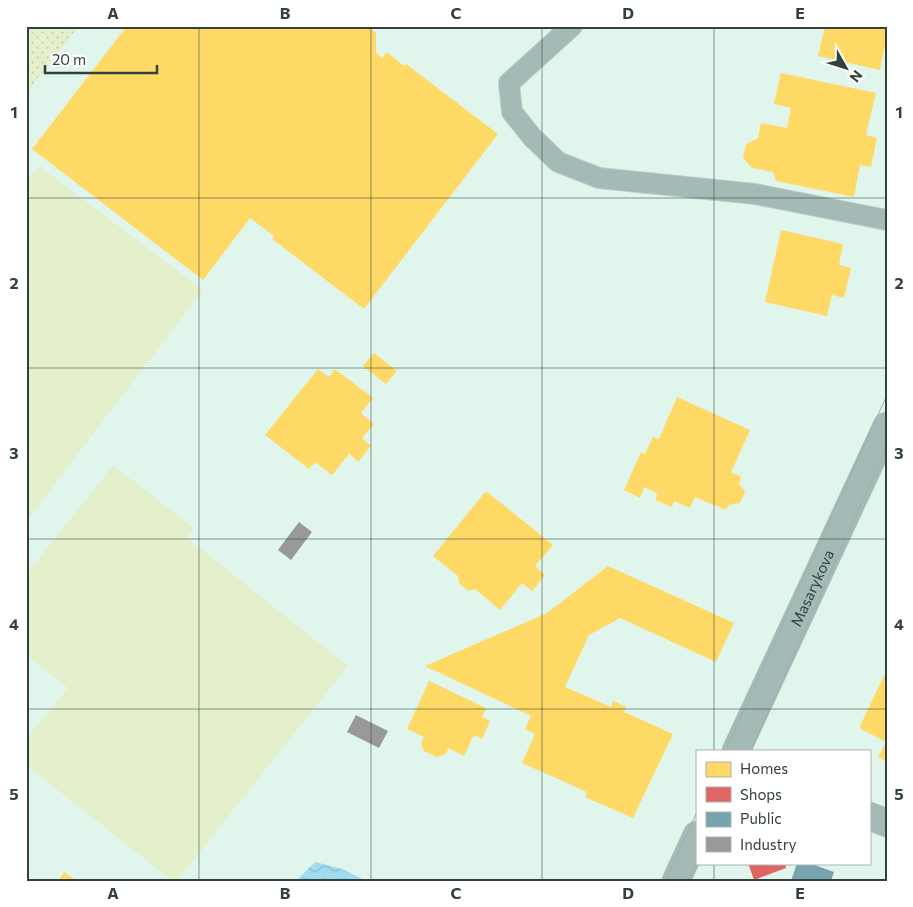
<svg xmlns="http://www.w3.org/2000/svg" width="913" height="907" viewBox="0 0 913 907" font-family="Commissioner,sans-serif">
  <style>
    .grass { fill: url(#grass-dots) }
    .park { fill: #e4f0cc }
    .water { fill: url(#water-waves) }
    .homes { fill: #ffd966 }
    .shops { fill: #e06666 }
    .public { fill: #76a5af }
    .industry { fill: #999 }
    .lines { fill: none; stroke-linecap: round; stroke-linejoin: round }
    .lane-casing { stroke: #bfd0c9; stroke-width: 22 }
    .street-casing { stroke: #bfd0c9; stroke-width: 29 }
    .lane { stroke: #a3bab6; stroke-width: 20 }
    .street { stroke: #a3bab6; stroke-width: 28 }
    .tram { stroke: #9fb0ad; stroke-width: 1 }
    .grid { fill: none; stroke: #32413b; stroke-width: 1; stroke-opacity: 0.55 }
    .labels { text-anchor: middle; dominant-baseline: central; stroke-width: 5; stroke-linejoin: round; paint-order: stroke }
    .street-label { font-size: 15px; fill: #32413b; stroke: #fff }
    .neatline { fill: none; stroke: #32413b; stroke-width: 2 }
    .grid-label { font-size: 16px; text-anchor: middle; font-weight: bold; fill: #32413b }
  </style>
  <defs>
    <pattern id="grass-dots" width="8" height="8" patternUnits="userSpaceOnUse" patternTransform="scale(1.25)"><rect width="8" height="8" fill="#e4f0cc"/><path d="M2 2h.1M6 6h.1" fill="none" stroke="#c4cfb0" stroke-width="1.8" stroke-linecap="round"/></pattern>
    <pattern id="water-waves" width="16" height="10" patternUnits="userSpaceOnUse" patternTransform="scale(1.25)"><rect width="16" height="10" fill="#a0dbef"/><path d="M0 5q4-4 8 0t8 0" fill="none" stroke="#8abdce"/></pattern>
  </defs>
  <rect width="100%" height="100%" fill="#e0f6ed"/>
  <path class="grass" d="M26 26H79L26 94Z"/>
  <path class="park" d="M39 166 203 290 26 522V182Z
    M113 465 194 528 187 538 348 666 177 881H172L26 765V739L68 688 26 655V575Z"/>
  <path class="water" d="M315 862 343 869 366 881H296Z"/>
  <path class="homes" d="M127 26H367L376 33V53L382 58 387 52 404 66 406 64 498 134 364 309 272 239 274 236 250 218 203 280 32 149Z
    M825 26H887V49H884L880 70 818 56Z
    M781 73 876 93 866 135 877 138 871 167 860 165 854 197 776 181 773 172 752 168 743 158 746 144 758 138 761 123 787 128 791 108 774 104Z
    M781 230 843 244 839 265 851 268 844 298 832 295 827 316 765 302Z
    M374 353 397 371 386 384 363 366Z
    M318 369 329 377 335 369 373 398 361 413 374 424 362 438 371 446 358 462 349 454 332 475 315 462 309 469 265 435Z
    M677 397 750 430 731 472 741 477 739 483 745 492 740 503 729 505 726 510 695 497 690 508 674 501 672 507 655 500 658 494 644 487 640 498 624 490 641 452 645 454 653 437 659 439Z
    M486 491 553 545 535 566 545 575 532 591 522 583 500 610 475 589 468 591 459 583 458 576 433 556Z
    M608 566 734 623 716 662 620 618 589 635 565 687 611 707 613 701 626 707 624 712 673 734 633 818 585 797 587 792 522 763 535 734 525 729 531 716 425 666 547 613Z
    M887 669V762L878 757 886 742 861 729 860 726Z
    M429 681 486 708 482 717 490 721 482 739 474 735 464 756 448 748 446 754 437 757 424 751 421 743 424 737 407 729Z
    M64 872 77 881H58Z"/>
  <path class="shops" d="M748 863H785L786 868 754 880Z"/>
  <path class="public" d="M797 863H809L834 872 831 881H791Z"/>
  <path class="industry" d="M299 522 312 532 291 560 278 550Z
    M356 715 388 731 379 748 347 732Z"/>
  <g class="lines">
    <defs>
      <path id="lane" d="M572 26 509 83 512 112 532 137 558 162 599 178 755 194 887 220"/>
      <g id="street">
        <path id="s1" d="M736 751 887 426"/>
        <path d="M869 816 887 823"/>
        <path d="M676 881 697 835"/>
      </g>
    </defs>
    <use href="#lane" class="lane-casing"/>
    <use href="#street" class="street-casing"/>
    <use href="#lane" class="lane"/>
    <use href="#street" class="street"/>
    <path class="tram" d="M725 751 887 395
      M751 751 887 446
      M665 881 697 812
      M688 881 697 861"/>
  </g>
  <path class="grid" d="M199 26V881M371 26V881M542 26V881M714 26V751M26 198H887M26 368H887M26 539H887M26 709H887M714 863V881"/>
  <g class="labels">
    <g class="street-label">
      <text stroke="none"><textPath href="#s1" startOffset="180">Masarykova</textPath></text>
    </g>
  </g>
  <rect width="913" height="907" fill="none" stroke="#ffffff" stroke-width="55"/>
  <rect x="696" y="750" width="175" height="115" fill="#ffffff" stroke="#adb3b1"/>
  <rect x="706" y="762" width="25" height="15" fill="#ffd966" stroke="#adb3b1"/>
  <text x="740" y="774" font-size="15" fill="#32413b">Homes</text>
  <rect x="706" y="787" width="25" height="15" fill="#e06666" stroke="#adb3b1"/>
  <text x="740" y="800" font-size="15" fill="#32413b">Shops</text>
  <rect x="706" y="812" width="25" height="15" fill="#76a5af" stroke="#adb3b1"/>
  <text x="740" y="824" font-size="15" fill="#32413b">Public</text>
  <rect x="706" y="837" width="25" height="15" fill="#999999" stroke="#adb3b1"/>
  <text x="740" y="850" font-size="15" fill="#32413b">Industry</text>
  <g transform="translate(846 68) rotate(129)" stroke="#ffffff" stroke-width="4" paint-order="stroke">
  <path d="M0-4L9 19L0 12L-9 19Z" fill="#32413b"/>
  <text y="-8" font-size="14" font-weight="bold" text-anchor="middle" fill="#32413b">N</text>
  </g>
  <path d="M45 65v8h112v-8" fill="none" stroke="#32413b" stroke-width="2.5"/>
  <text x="52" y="65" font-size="15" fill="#32413b" stroke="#ffffff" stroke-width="4" paint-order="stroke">20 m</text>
  <rect x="28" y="28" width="858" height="852" class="neatline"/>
  <g class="grid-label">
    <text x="113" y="19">A</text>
    <text x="285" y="19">B</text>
    <text x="456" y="19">C</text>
    <text x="628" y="19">D</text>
    <text x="800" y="19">E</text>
    <text x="14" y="118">1</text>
    <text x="899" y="118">1</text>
    <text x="14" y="289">2</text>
    <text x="899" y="289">2</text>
    <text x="14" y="459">3</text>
    <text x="899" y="459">3</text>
    <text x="14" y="630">4</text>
    <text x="899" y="630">4</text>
    <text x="14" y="800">5</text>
    <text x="899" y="800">5</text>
    <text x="113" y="899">A</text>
    <text x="285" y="899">B</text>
    <text x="456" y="899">C</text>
    <text x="628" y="899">D</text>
    <text x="800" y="899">E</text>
  </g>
</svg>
